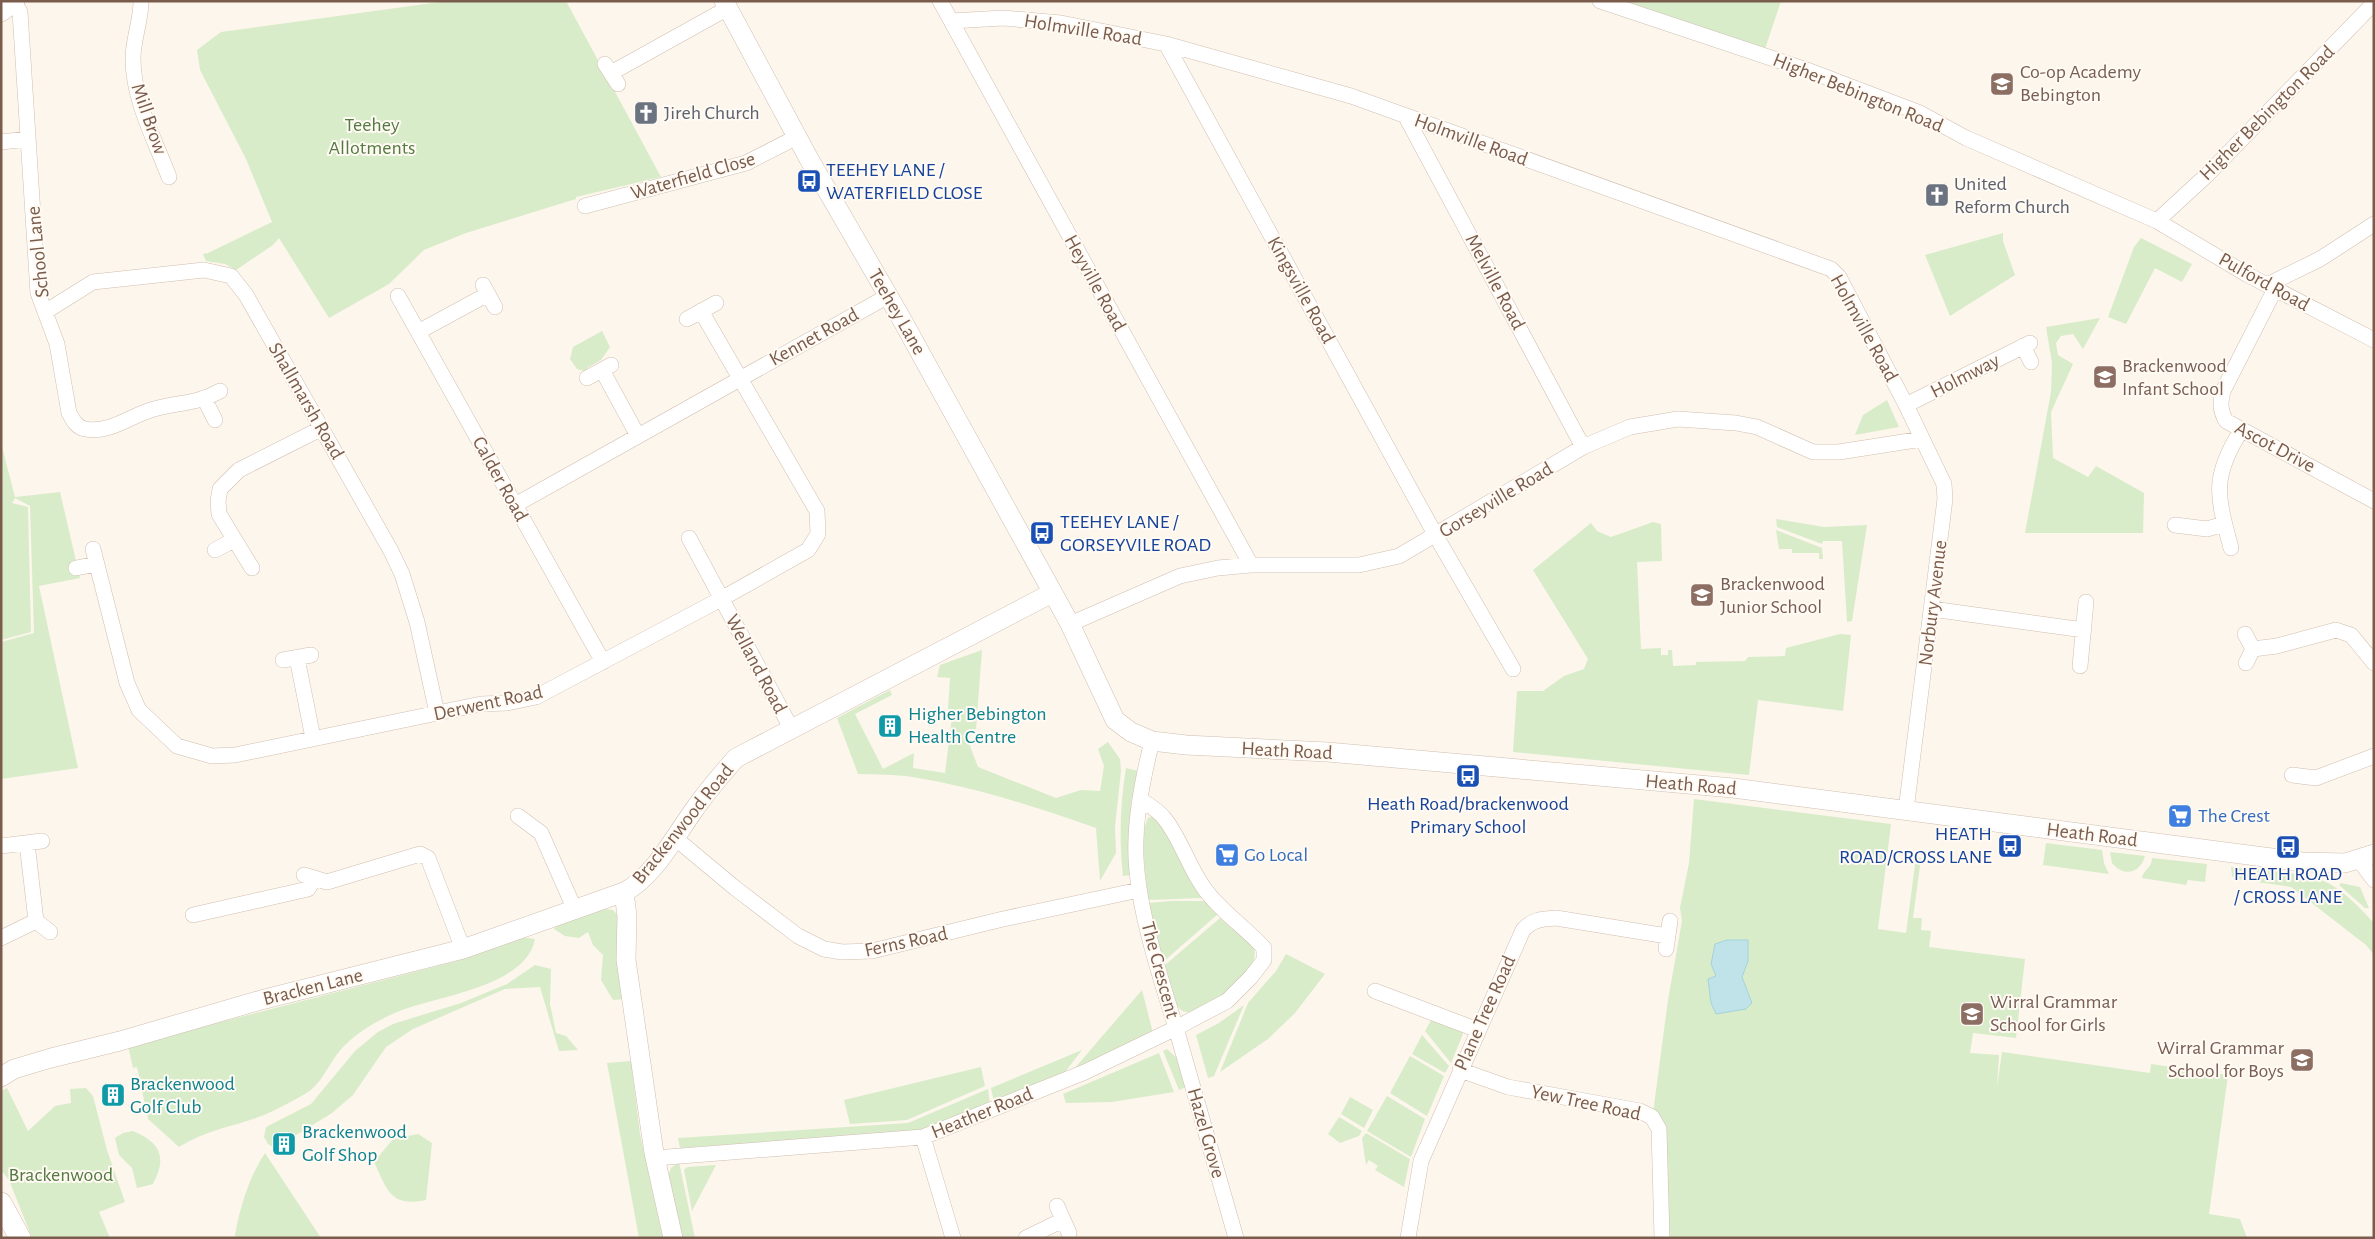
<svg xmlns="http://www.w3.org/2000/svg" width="2375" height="1239" viewBox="0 0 2375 1239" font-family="'Alegreya Sans',sans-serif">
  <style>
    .green { fill: #d8ecc9 }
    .water { fill: #bfe3e8; stroke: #a5d3da }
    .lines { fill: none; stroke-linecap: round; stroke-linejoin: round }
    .minor-casing { stroke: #d1beb0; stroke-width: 16 }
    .tertiary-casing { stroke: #d1beb0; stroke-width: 20 }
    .secondary-casing { stroke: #d6c0b0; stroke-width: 22 }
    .minor { stroke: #fff; stroke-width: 15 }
    .tertiary { stroke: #fff; stroke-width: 19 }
    .secondary { stroke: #fff; stroke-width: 21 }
    .labels { text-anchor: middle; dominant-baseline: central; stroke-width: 4; stroke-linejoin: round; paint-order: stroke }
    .street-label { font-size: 20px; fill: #7a5c4d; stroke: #fffaf3 }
    .education-label { font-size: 20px; fill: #785e54; stroke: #fffaf3; text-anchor: start }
    .worship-label { font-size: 20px; fill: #5b616d; stroke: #fffaf3; text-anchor: start }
    .park-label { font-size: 20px; fill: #537a41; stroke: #fffaf3 }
    .transit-label { font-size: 20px; fill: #164399; stroke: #fffaf3; text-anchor: start }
    .culture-label { font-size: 20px; fill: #0d838f; stroke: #fffaf3; text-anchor: start }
    .shop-label { font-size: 20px; fill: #366cbe; stroke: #fffaf3; text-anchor: start }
  </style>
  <rect width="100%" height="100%" fill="#fdf6ec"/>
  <path class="green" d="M447 1H566L661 177 576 197V199L466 233 424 250 389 284 329 318 279 238 273 245 236 270 225 264 206 261 203 254 208 253 272 222 246 159 200 70 197 50 221 32Z
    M1600 1H1781L1763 55Z
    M2003 233V241L2015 275 1950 316 1925 255Z
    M2141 238 2192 264 2182 282 2155 268 2126 324 2108 317 2134 247Z
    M2100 318 2083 349 2073 334 2061 336 2056 343 2058 355 2073 364 2051 412 2053 458 2088 477 2096 466 2144 493 2143 533H2025L2051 392 2052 363 2046 327Z
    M602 331 610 347 601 360 587 368 588 372 577 369 570 359 573 347Z
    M1887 400 1899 427 1855 435 1863 415Z
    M1 443 15 497 60 492 80 578 39 586 78 768 1 779V642L34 633 30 506 15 498 12 503 28 507 31 632 1 640Z
    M1776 519 1824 527 1867 525 1852 621 1847 622 1842 541H1823L1822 544 1777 527Z
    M1653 522 1661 524 1662 561 1637 562 1641 649 1661 648V655H1668V650H1672L1673 666 1696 665V662L1745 661 1748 657 1785 656 1786 648 1840 634 1851 635 1843 711 1758 700 1749 775 1513 752 1517 691H1543L1564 676 1584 669 1588 659 1533 570 1591 523 1597 531 1611 537Z
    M1776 530 1822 548 1823 559H1819V553H1792V549H1779Z
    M982 650 976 729 965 733 978 767 1056 798 1081 790 1100 791 1104 766 1098 749 1108 742 1120 759 1121 771 1115 827 1116 853 1100 881 1096 828C1036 807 975 787 912 777 895 774 876 775 858 774L837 718 890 690 892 695 855 714 883 769 914 753 913 768 945 773 953 709H948L950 678 937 677 940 665Z
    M1126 768 1138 771 1131 803 1130 875 1123 876C1119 839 1120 805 1126 768Z
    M1694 799 1891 824 1878 929 1906 933 1916 857 1921 858 1913 918H1922L1921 930 1931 931 1929 947 2025 959 2016 1038 1973 1033 1970 1053 1999 1055 1997 1087 2002 1052 2150 1073 2151 1064 2228 1075 2209 1214 2240 1219 2247 1238H1668L1653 1113 1668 1000 1682 921 1680 908 1689 863Z
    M1149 817 1156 818 1161 824 1203 898 1148 900C1147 881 1138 831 1149 817Z
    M2046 843 2102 850 2104 863 2109 874 2043 865Z
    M2110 852 2145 856C2140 874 2123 877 2112 863Z
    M2152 858 2207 864 2205 882 2188 880 2186 885 2142 878C2143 870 2152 868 2152 858Z
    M2231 867C2258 870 2308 871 2330 884 2347 894 2361 909 2374 923V955L2366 945 2291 887 2237 879 2232 876Z
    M2341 883 2360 887 2369 908H2365L2339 885Z
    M1171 901H1206L1218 914 1163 962 1148 903Z
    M603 909 613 910 620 918 624 999 613 1000 601 980 603 955 593 945 588 932 579 938 565 936 554 929 560 922Z
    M1220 918C1227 925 1251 943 1254 949 1263 972 1196 1026 1180 1009 1171 999 1169 978 1165 965Z
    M520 937 535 939C526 988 434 996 397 1012 376 1021 352 1035 338 1053 328 1066 320 1086 305 1094 292 1101 278 1109 264 1115 236 1126 205 1130 179 1147L148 1119 137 1067 133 1068 128 1046 457 961Z
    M1286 954 1325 974 1295 1013 1268 1039 1220 1072 1248 1003 1276 971Z
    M535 965 551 969 550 1004 556 1033 566 1036 578 1050 559 1051 540 987 505 989 413 1029 386 1047 353 1095 332 1113 293 1137 289 1133 273 1147 268 1144 264 1137 266 1127 311 1104 355 1051 378 1032 393 1024 461 1003 507 984Z
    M1142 990 1153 1033 1074 1069Z
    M1244 1005 1214 1076 1208 1078 1196 1035 1219 1023Z
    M1433 1017 1459 1026 1463 1034 1451 1063 1425 1031Z
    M1422 1035 1449 1066 1445 1073 1412 1054Z
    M1167 1049 1179 1060 1186 1087 1179 1090 1163 1051Z
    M1082 1050 1065 1072 994 1102 991 1088Z
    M1159 1053 1174 1092 1112 1102 1066 1103 1063 1094Z
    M1410 1056 1444 1076 1427 1116 1390 1093Z
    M631 1061 640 1134 663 1238H639L607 1063Z
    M981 1067 985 1086 907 1120 850 1124 844 1100Z
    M7 1088 28 1131 55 1106 71 1103 70 1089 86 1088 93 1096 107 1150 125 1202 99 1212 110 1238H32L9 1180 1 1170V1091Z
    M988 1089 990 1104 928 1131 680 1148 678 1138 908 1123Z
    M1387 1096 1425 1119 1411 1157 1367 1131Z
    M1350 1097 1373 1110 1364 1128 1341 1114Z
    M1339 1117 1362 1131 1359 1136 1340 1143 1328 1134Z
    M133 1131C161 1143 167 1157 153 1184L137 1188 132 1168 119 1155 115 1138 123 1133Z
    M1366 1133 1410 1159 1404 1187 1375 1170 1378 1166 1369 1160 1366 1165 1362 1138Z
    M418 1134 432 1143 426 1200C390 1207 388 1191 374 1162L393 1139Z
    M265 1153 321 1238H236L235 1235C241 1204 248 1180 265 1153Z
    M679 1162 695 1238H681L668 1176 671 1168Z
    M716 1165 692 1211 684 1170 687 1167Z"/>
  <path class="water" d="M1727 940H1748V961L1742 977 1752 1003 1746 1009 1716 1014 1711 1003 1708 979 1716 976 1711 964 1715 944Z"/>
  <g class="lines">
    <defs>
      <path id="minor" d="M14 1 20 12 38 293 57 344 69 413C73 420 76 427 85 429 110 434 131 415 154 409 179 402 197 404 220 391
        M141 1C141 21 133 39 133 59 133 100 155 140 169 177
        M940 1 1251 565
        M1600 1 1807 70 1920 113 1966 138 2157 221 2208 174 2374 3
        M951 21 1003 18 1061 23 1166 44 1351 96 1831 269 1839 277 1906 405 1944 484 1945 499 1906 810
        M1166 44 1436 536 1513 669
        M605 64 618 84
        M611 73 728 8
        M1406 117 1583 447
        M1 142 28 139
        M585 206 746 163 797 137
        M2157 221 2248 275 2374 340
        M483 285 495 307
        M2267 285 2320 259 2374 224
        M2275 289 2223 391C2220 404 2220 410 2226 421L2374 501
        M398 296 603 662
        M45 312 93 282 204 270 231 276 246 295 391 551 402 574 417 622 437 713
        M687 319 716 303
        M418 332 488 294
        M2023 346 2031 362
        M602 370 638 436
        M587 378 611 365
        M205 400 215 420
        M1906 405 2030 343
        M515 505 888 296
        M2175 525 2207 529 2224 524
        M689 538 791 728
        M2231 548C2217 496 2211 477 2242 429
        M93 549 127 683 139 710 177 746 212 756 235 755 481 704 507 703 536 697 721 599 808 550 818 534 817 511 701 311
        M215 550 234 540
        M76 568 97 564
        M252 568 219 514 218 501 220 489 239 470 322 428
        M1932 609 2084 630
        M1070 624 1180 576 1218 568 1251 565H1359L1399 556 1583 447 1630 427 1678 419 1736 423 1757 427 1813 452H1839L1922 439
        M2245 634 2253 649 2246 663
        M2253 649 2277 646 2336 630 2351 635 2374 663
        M297 658 313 738
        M283 660 311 655
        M2080 666 2086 602
        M2292 775 2316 778 2374 756
        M1140 799C1148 805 1158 810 1164 818 1180 837 1188 866 1204 888 1220 911 1245 927 1264 948V960L1251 977 1227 1001 1176 1028C1159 973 1133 896 1136 839 1137 805 1144 773 1152 741
        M518 816 541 833 575 910
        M675 838 735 888 798 936 824 949 842 952 872 951 1003 919 1139 890
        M1 846 42 841
        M2359 860 2374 880
        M304 875 327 882 420 854 428 858 463 949
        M193 915 308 889 315 878
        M36 921 50 932
        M1 938 36 921 27 843
        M1666 949 1670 921
        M1375 991 1478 1030
        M1460 1070 1508 1087 1640 1111 1652 1117 1659 1129 1662 1238
        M923 1137 953 1238
        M655 1158 923 1137 1085 1072 1176 1028 1236 1238
        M1057 1206 1069 1233
        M1026 1238 1063 1220
        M1408 1238 1421 1161 1523 930C1533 919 1542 919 1556 918L1667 936"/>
      <path id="tertiary" d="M724 1 809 159 901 318 1070 624 1115 720 1131 732 1152 741 1186 745 1327 752 1733 788 2302 862 2345 863 2374 854
        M1 1077 14 1069 51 1058 120 1041 261 1000 463 949 624 892
        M673 1238 654 1153 626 960 627 916 624 892C653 878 675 836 694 810 707 791 721 775 736 758L1052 593"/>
      <path id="secondary" d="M1 11 14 1
        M1 1203 20 1238"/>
    </defs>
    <use href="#minor" class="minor-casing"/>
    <use href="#tertiary" class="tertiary-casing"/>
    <use href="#secondary" class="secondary-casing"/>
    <use href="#minor" class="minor"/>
    <use href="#tertiary" class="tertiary"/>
    <use href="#secondary" class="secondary"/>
  </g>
  <defs>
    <symbol id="school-square" viewBox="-11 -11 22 22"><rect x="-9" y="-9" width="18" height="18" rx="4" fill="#8d6e63" stroke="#fffaf3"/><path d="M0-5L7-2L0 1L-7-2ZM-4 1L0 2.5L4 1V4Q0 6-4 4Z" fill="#fff"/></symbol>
    <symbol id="church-square" viewBox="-11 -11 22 22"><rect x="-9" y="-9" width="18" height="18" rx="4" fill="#6b7280" stroke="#fffaf3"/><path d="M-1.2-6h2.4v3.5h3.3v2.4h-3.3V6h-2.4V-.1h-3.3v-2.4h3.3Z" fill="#fff"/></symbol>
    <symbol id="bus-square" viewBox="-11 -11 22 22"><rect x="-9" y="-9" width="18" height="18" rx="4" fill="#1a4fb4" stroke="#fffaf3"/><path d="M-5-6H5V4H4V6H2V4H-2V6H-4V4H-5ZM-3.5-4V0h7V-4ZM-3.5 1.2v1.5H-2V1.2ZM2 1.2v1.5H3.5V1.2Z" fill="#fff"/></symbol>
    <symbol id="building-square" viewBox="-11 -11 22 22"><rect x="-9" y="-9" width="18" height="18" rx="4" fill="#0f9aa8" stroke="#fffaf3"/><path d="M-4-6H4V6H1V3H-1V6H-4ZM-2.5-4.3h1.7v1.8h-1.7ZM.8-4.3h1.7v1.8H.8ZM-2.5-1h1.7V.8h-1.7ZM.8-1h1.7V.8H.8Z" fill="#fff"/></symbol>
    <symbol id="supermarket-square" viewBox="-11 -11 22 22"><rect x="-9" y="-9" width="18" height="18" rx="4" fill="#3f7fe0" stroke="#fffaf3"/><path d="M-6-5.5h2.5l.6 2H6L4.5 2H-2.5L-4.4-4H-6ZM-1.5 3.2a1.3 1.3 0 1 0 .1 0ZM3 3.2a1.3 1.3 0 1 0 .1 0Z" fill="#fff"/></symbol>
  </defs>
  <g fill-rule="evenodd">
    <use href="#school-square" x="1988" y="70" width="28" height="28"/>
    <use href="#church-square" x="632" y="99" width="28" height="28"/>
    <use href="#bus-square" x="795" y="167" width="28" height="28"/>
    <use href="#church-square" x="1923" y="181" width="28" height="28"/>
    <use href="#school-square" x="2091" y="363" width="28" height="28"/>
    <use href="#bus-square" x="1028" y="519" width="28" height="28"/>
    <use href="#school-square" x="1688" y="581" width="28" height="28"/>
    <use href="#building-square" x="876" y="712" width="28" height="28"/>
    <use href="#bus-square" x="1454" y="762" width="28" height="28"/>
    <use href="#supermarket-square" x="2166" y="802" width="28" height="28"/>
    <use href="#bus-square" x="1996" y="832" width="28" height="28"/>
    <use href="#bus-square" x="2274" y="833" width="28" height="28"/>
    <use href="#supermarket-square" x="1213" y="841" width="28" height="28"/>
    <use href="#school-square" x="1958" y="1000" width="28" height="28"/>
    <use href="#school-square" x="2288" y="1046" width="28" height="28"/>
    <use href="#building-square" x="99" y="1081" width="28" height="28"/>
    <use href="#building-square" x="270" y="1130" width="28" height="28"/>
  </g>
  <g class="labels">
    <g class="street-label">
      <text transform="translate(1083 30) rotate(9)">Holmville Road</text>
      <text transform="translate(1858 93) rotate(22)">Higher Bebington Road</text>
      <text transform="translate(2267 113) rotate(-45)">Higher Bebington Road</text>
      <text transform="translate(149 119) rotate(71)">Mill Brow</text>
      <text transform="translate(1471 140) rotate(20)">Holmville Road</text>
      <text transform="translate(693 176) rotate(-16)">Waterfield Close</text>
      <text transform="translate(38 252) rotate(-96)">School Lane</text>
      <text transform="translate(1495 282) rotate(62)">Melville Road</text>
      <text transform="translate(2264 282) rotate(29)">Pulford Road</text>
      <text transform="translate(1095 283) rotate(61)">Heyville Road</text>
      <text transform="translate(1301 290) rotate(61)">Kingsville Road</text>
      <text transform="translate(897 312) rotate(60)">Teehey Lane</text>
      <text transform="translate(1864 328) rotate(61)">Holmville Road</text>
      <text transform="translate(814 337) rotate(-29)">Kennet Road</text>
      <text transform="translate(1965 376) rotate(-27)">Holmway</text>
      <text transform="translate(306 401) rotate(60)">Shallmarsh Road</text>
      <text transform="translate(2275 447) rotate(28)">Ascot Drive</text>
      <text transform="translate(500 479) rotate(61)">Calder Road</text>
      <text transform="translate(1496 500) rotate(-31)">Gorseyville Road</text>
      <text transform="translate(1933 603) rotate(-83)">Norbury Avenue</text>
      <text transform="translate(756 664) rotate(62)">Welland Road</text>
      <text transform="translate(488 703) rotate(-12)">Derwent Road</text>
      <text transform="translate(1287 751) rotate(3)">Heath Road</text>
      <text transform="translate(1691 785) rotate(5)">Heath Road</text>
      <text transform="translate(683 824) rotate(-51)">Brackenwood Road</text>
      <text transform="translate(2092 835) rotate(7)">Heath Road</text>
      <text transform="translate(906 942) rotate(-12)">Ferns Road</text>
      <text transform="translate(1160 970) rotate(75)">The Crescent</text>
      <text transform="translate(313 987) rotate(-14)">Bracken Lane</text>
      <text transform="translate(1485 1013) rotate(-66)">Plane Tree Road</text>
      <text transform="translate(1586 1103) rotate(12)">Yew Tree Road</text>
      <text transform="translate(982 1113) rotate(-22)">Heather Road</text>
      <text transform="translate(1206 1133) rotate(74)">Hazel Grove</text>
    </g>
    <g class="education-label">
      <text x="2020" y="72">Co-op Academy<tspan x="2020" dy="23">Bebington</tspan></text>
      <text x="2122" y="366">Brackenwood<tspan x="2122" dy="23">Infant School</tspan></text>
      <text x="1720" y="584">Brackenwood<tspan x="1720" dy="23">Junior School</tspan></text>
      <text x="1990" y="1002">Wirral Grammar<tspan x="1990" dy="23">School for Girls</tspan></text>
      <text x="2284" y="1048" text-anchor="end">Wirral Grammar<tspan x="2284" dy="23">School for Boys</tspan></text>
    </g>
    <g class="worship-label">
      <text x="664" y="113">Jireh Church</text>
      <text x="1954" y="184">United<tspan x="1954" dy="23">Reform Church</tspan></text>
    </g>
    <g class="park-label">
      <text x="372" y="125">Teehey<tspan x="372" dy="23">Allotments</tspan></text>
      <text x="61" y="1175">Brackenwood</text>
    </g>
    <g class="transit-label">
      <text x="826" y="170">TEEHEY LANE /<tspan x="826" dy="23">WATERFIELD CLOSE</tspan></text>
      <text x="1060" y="522">TEEHEY LANE /<tspan x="1060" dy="23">GORSEYVILE ROAD</tspan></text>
      <text x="1468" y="804" text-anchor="middle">Heath Road/brackenwood<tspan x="1468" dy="23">Primary School</tspan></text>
      <text x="1992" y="834" text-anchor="end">HEATH<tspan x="1992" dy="23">ROAD/CROSS LANE</tspan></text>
      <text x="2288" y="874" text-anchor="middle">HEATH ROAD<tspan x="2288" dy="23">/ CROSS LANE</tspan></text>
    </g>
    <g class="culture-label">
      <text x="908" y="714">Higher Bebington<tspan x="908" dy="23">Health Centre</tspan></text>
      <text x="130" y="1084">Brackenwood<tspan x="130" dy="23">Golf Club</tspan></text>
      <text x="302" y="1132">Brackenwood<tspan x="302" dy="23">Golf Shop</tspan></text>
    </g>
    <g class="shop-label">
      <text x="2198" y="816">The Crest</text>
      <text x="1244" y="855">Go Local</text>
    </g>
  </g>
  <rect width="2375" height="1239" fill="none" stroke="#7a5c4d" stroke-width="5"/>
</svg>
